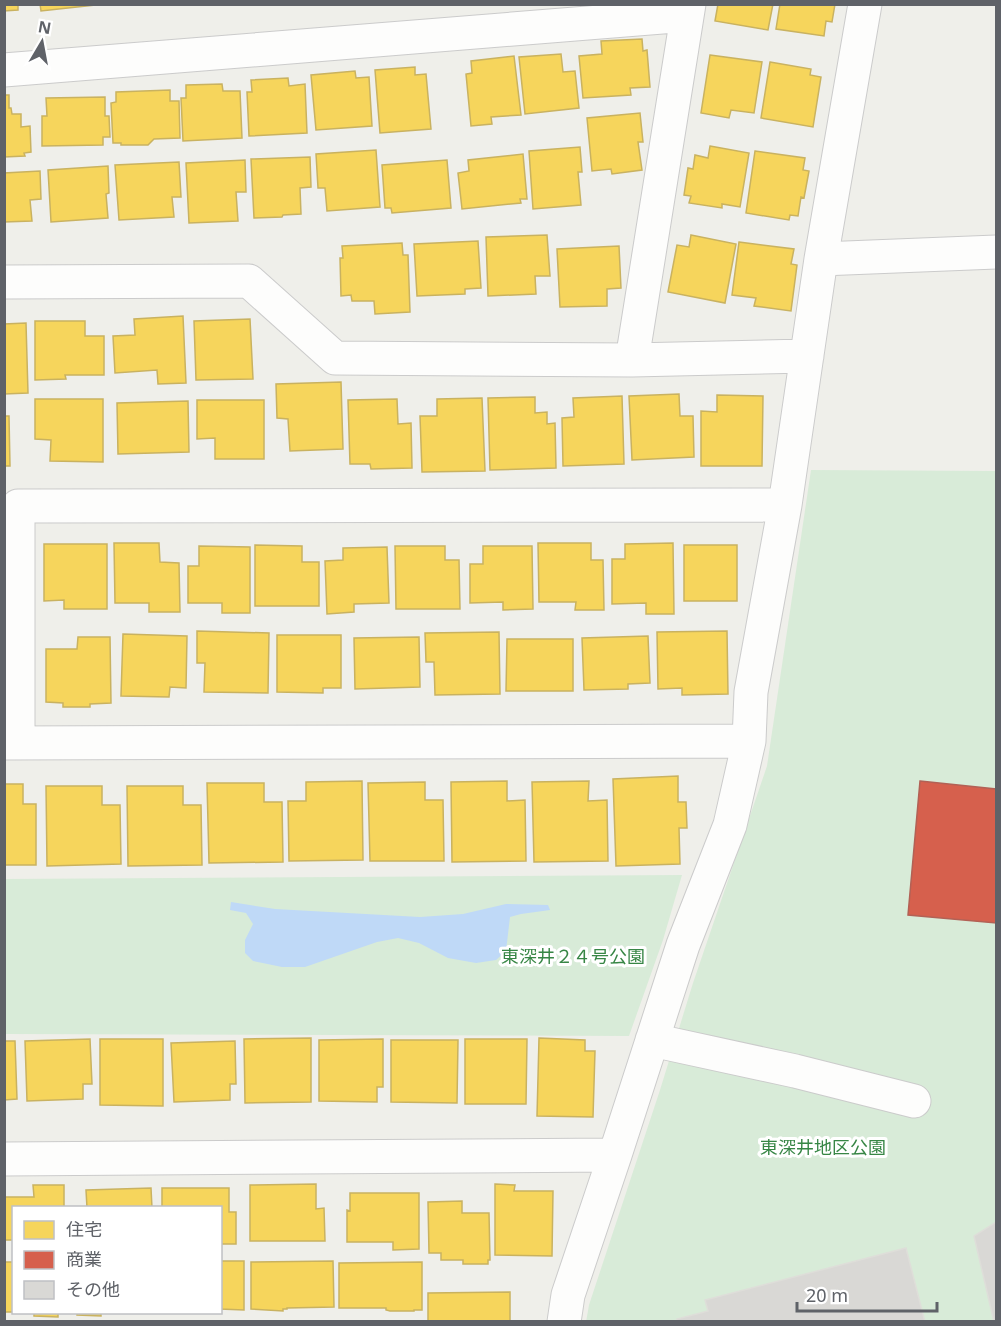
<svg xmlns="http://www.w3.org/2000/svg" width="1001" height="1326" viewBox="0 0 1001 1326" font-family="'Noto Sans','Noto Sans JP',sans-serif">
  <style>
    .green { fill: #d8ebd8 }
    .water { fill: #bfd9f7 }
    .homes { fill: #f6d55c; stroke: #c9b260; stroke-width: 1.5 }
    .shops { fill: #d6604d; stroke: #b26155; stroke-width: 1.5 }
    .building { fill: #d9d8d5; stroke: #deded9; stroke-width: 1.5 }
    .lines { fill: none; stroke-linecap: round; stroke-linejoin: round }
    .minor-casing { stroke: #cbcbcb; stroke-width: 35 }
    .minor { stroke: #fdfdfc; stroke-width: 33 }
    .labels { text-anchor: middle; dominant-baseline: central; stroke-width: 6; stroke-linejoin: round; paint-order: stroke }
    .park-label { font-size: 18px; fill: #378645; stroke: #fff }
  </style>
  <rect width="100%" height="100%" fill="#efefea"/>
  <path class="green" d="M811 470 996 471V1321L586 1322 589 1305 660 1090 693 983 767 766Z
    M682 875 663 940 629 1036 5 1034 4 879Z"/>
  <path class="water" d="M231 902 275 909 420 917 463 914 506 904 548 905 550 910 521 914 510 917 506 951 496 960 476 963 448 958 419 943 398 938 377 942 305 967H282L253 961 245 953V940L253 924 246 913 230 910Z"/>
  <path class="homes" d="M4 4H18V10L4 11Z
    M40 4H95V5L41 11Z
    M718 4H773L768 30 715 21Z
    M780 4H835L832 22 826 21 824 36 776 29Z
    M642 39 643 51 647 50 650 87 630 88 631 95 583 98 579 56 602 54 601 41Z
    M561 54 563 72 575 71 579 108 525 114 519 57Z
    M710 55 762 62 754 113 731 110 729 118 701 113Z
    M514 56 521 115 491 117 492 124 471 126 466 74 472 73 471 61Z
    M770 62 811 69 810 75 821 77 813 127 761 118Z
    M415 67V75L426 74 431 129 380 133 375 70Z
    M355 71 356 78 369 77 372 126 316 130 311 75Z
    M288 78 289 86 305 84 307 133 249 136 247 92H252L251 80Z
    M222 84 223 91H240L242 138 183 141 181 98H186V85Z
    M170 90V101H179L180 138 154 139 148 145H121V143H113L111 103 116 102V92Z
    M4 95H9V108H11L12 114H21V127L30 126 31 152 24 153 25 156 4 157Z
    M105 97V116H109L110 137H103V145L42 146V116H47L46 98Z
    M640 113 643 142H638L642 170 612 174 611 169 592 171 587 118Z
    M710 146 749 153 740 207 722 204V208L689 203 691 196 684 195 688 168 693 169 695 155 708 158Z
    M580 147 582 172H578L581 205 533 209 529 151Z
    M376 150 380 207 327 211 325 188H318L316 154Z
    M755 151 805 158 803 170 809 171 804 198 801 197 798 216 790 215 789 220 746 213Z
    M523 154 527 199H520L521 203 462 209 458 173 469 171 468 160Z
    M310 157 311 187 300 188 301 214 283 215 282 217 254 218 251 159Z
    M245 160 246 192H236L238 221 189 223 186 163Z
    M447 160 451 208 392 213 391 208H385L382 165Z
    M179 162 181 197H172L174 217 119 220 115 165Z
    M108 166 109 193 106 194 108 218 51 222 48 170Z
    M40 171 41 199 30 200 32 221 4 222V173Z
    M547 235 550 276H535L536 294 488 296 486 237Z
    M691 235 736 244 725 303 668 292 677 245 689 247Z
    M478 241 481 288 465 289V294L417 296 414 244Z
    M739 242 794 249 791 264 797 265 791 311 754 306 756 298 732 295Z
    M402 243 403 255H408L410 312 375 314 374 301H352L351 295 341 296 340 258H343L342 246Z
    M619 246 621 288 607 289V306L560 307 557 249Z
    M183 316 186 383 158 384 157 370 115 373 113 336 135 335 134 319Z
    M250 319 253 379 196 380 194 321Z
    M35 321H85V336H104V375H65L66 379 35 380Z
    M26 323 28 393 4 394V324Z
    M341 382 343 449 290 451 288 419 277 418 276 384Z
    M679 394 680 416H693L694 457 632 460 629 396Z
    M717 395 763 396 762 466H701V411L717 412Z
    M622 396 624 464 563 466 562 418 574 417 573 398Z
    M535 397V413L547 412V424L555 423 556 468 490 470 488 398Z
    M482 398 485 471 422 472 420 416H437V399Z
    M35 399H103V462L50 461 51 440 35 439Z
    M397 399 398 424 411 423 412 468 371 469 370 464H350L348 400Z
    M197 400H264V459H215V438L197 439Z
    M188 401 189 452 118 454 117 403Z
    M4 416H9L10 466H4Z
    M114 543H159L160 562 179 563 180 612H149V603H115Z
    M538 543H591V560H603L604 610H575L576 602H539Z
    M673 543 674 614H646V603L612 604V559H625V544Z
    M44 544H107V609H64V600L44 601Z
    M255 545 302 546V562H319V606H255Z
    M684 545H737V601H684Z
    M199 546 250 547V613H222V603H188V566H199Z
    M395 546H445V560H459L460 609H396Z
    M483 546H532L533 609 503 610V602L470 603V564H483Z
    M387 547 389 603 354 604V612L327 614 325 561 343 560V548Z
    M197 631 269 633 268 693 204 692 205 663H197Z
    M727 631 728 694 682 695V688L658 689 657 632Z
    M499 632 500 694 435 695 434 662H426L425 633Z
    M123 634 187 636 186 688 170 687 169 697 121 696Z
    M277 635H341V688H323V693L277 692Z
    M648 636 650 683 628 684V689L584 690 582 638Z
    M78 637H110L111 703 90 704V707H63V703L46 702V649H77Z
    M419 637 420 687 355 689 354 638Z
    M507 639H573V691H506Z
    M678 776V802H686L687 828H679L680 864 616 866 613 779Z
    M362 781 363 860 289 861 288 801H306V782Z
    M507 781V801L525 800 526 861 452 862 451 782Z
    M589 781 588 801 607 800 608 861 534 862 532 782Z
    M425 782V800H443L444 861H370L368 783Z
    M207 783H264V802H282L283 862 209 863Z
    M4 784H23V804H36V865H4Z
    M46 786H102V805H120L121 864 47 866Z
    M127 786H183V805H201L202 865 128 866Z
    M311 1038V1102L245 1103 244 1039Z
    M539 1038 585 1040V1051H595L593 1117 537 1116Z
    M90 1039 92 1084H83V1099L27 1101 25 1041Z
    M100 1039H163V1106L100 1105Z
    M383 1039V1087H377V1102L319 1101V1040Z
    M465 1039H527L526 1104H465Z
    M391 1040H458L457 1103 391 1102Z
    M4 1041H15L17 1099 4 1100Z
    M235 1041 236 1084H230V1100L174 1102 171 1043Z
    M316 1184V1209L324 1208 325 1241H250V1185Z
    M495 1184 515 1185 514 1191H553L552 1256 495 1255Z
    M33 1185H64V1208H14V1240H4V1197H34Z
    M151 1188 152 1208H87L86 1190Z
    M162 1188H229V1212H236V1244H220V1208H162Z
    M350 1193H419V1249L393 1250V1242H347V1210L350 1211Z
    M462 1201V1213H489L490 1260H488V1264H463V1260H441V1253H429L428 1202Z
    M220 1261H244V1310L220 1309Z
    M333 1261 334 1307 287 1308V1309H283V1311L251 1309V1262Z
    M4 1262H14V1312H4Z
    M422 1262V1310H414V1311H390L386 1310V1308H339V1263Z
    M510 1292V1322H428V1293Z
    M34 1312H58V1317L34 1316Z
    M77 1312H101V1316L77 1315Z"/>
  <path class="shops" d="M920 781 996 789V923L908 915Z"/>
  <path class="building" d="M996 1222V1322H994L974 1236Z
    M906 1248 925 1322H677V1319L708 1311 705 1300Z"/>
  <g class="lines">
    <defs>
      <path id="minor" d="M4 70 687 15
        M821 259 996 252
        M4 282 249 281 335 358 632 360 807 356
        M632 360 689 4
        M4 743 749 741
        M18 743V506L785 505
        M652 1040 795 1071 914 1101
        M4 1159 615 1155
        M564 1322 568 1295 615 1155 683 945 730 825 749 741 751 692 785 505 821 259 865 4"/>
    </defs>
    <use href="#minor" class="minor-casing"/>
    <use href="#minor" class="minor"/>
  </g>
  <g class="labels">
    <g class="park-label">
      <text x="573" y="956">東深井２４号公園</text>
      <text x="823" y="1147">東深井地区公園</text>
    </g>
  </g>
  <rect width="1001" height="1326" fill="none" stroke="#5f6268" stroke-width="12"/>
  <rect x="12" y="1206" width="210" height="108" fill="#ffffff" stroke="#bfc0c3" stroke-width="1.5"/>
  <rect x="24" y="1221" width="30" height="18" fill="#f6d55c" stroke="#bfc0c3" stroke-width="1.5"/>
  <text x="66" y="1236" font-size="18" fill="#5f6268">住宅</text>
  <rect x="24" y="1251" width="30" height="18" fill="#d6604d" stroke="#bfc0c3" stroke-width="1.5"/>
  <text x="66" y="1266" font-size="18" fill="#5f6268">商業</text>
  <rect x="24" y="1281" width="30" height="18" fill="#d9d8d5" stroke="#bfc0c3" stroke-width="1.5"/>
  <text x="66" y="1296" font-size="18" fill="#5f6268">その他</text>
  <g transform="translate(42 42) rotate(10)" stroke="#ffffff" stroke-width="4.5" paint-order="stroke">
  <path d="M0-4.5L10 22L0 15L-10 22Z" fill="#5f6268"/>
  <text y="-9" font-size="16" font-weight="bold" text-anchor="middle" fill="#5f6268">N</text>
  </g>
  <path d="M797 1302v9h140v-9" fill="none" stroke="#5f6268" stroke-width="3"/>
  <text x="806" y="1302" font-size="18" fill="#5f6268" stroke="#ffffff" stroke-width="4.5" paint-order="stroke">20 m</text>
</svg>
